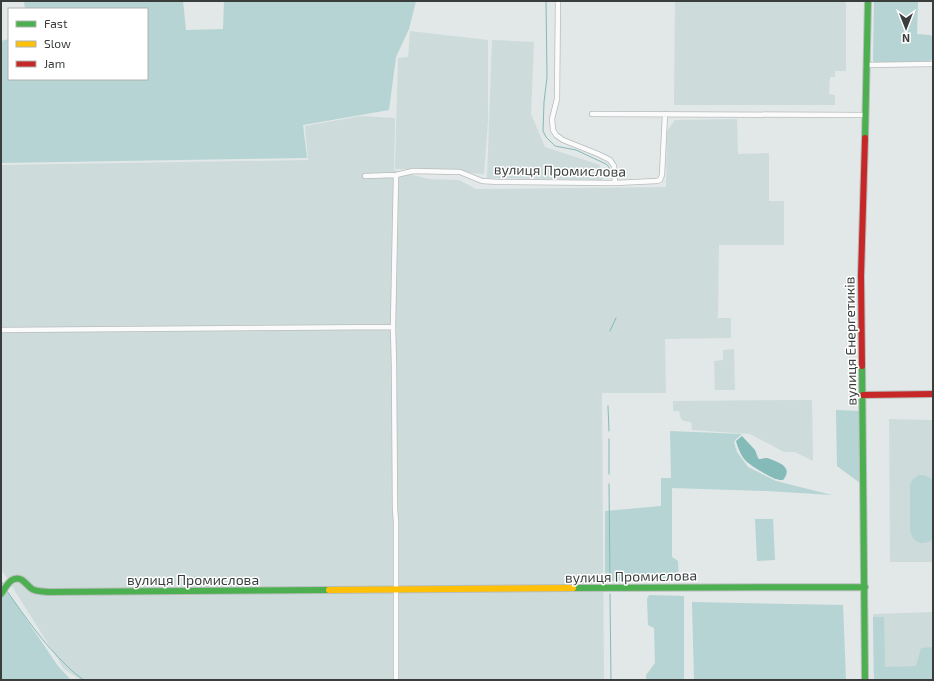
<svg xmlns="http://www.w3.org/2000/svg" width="934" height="681" viewBox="0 0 934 681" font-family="'Exo 2',sans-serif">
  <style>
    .built { fill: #cedbdb }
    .green { fill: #b5d4d3 }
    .water { fill: #84bab8 }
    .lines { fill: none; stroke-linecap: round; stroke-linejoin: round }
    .stream { stroke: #84bab8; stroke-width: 1 }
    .street-casing { stroke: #b8bdbc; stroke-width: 6 }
    .fast-casing { stroke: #b8bdbc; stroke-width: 8 }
    .slow-casing { stroke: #b8bdbc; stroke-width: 8 }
    .jam-casing { stroke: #b8bdbc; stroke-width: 8 }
    .street { stroke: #fbfbfb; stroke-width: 4.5 }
    .fast { stroke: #4caf50; stroke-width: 6 }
    .slow { stroke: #ffc107; stroke-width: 6 }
    .jam { stroke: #c62828; stroke-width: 6 }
    .labels { text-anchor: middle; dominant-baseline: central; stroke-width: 3; stroke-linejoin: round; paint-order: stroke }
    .street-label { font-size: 14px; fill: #393e3d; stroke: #fff }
  </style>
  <rect width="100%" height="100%" fill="#e2e7e7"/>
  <path class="built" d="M675 1H846V71H835V77H830L829 94 835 95V105H674Z
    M410 31 488 40V121L484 174 471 173 457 170 395 169 398 58 408 57Z
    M492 40 534 42 531 114 545 147 600 165 603 180 487 178Z
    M361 116 395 118 394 170 428 179 459 180 476 189 666 187 667 131 675 120 737 119 738 154 769 153V201H784V245H719L718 318H731V338L665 339 666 393H602L604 680H81L64 669 1 569V165L308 160 305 126Z
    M734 349 735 390H715L714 361 723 360V350Z
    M812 400 813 461 795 452H784L750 434 692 430 691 422 684 421 681 419 679 411H673V401Z
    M889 419 933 420V562H890Z
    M933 612V680H874L873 614Z"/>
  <path class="green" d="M24 1H183L186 30 223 29 224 1H416L409 29 396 57 389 110 303 125 307 158 1 163V41L9 39V79H147V9H25Z
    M874 1H932H918L917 34 930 35 933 37V58L930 61 927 62H874L873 60Z
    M836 410 859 411 860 483 837 466Z
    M670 431 742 434 736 439 734 442 737 452 748 467 776 481 832 495 767 491 672 488V557L678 561 679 580 605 581V511L661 506V478H671Z
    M919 475C925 475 929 476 933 481V539C924 547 912 543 910 530V485L913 479Z
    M755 519H773L775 560 757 561Z
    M1 582 58 666 71 680H1Z
    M649 595 684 596V680H646V675L655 663 654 628 648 625 647 599Z
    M692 602 843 605 846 680H694Z
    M873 617H884L885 667 916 666 921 648 933 647V680H874Z"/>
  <path class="water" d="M742 436 755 450 758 458 759 459C762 459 764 458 766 458 769 458 772 460 775 461 785 465 791 470 783 480 779 480 780 480 776 479 770 477 751 466 746 461 741 456 738 448 736 441Z"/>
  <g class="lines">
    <path class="stream" d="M546 1 547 77 544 102 543 131 546 137 555 146 576 150 606 164C610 167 610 171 610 176
      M610 331 616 318
      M608 406 609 431
      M609 439V474
      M609 484 610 580
      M1 581 4 585
      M7 591C25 617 44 644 67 666 72 671 78 676 84 680
      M610 594 611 680"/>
    <defs>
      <path id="street" d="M558 1 557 99 552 119 553 130 556 135 563 140 598 154 610 160 614 166 615 183
        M866 65 933 64
        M592 114 865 115
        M365 176 396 175 413 171 460 172 482 181 499 182 615 183 657 181 660 180 662 175 665 114
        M393 327 394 366 395 509 396 522V680
        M1 330 393 327 396 175"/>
      <path id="fast" d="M865 138 868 1
        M862 366 865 680
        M573 588 865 587
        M1 594C6 587 12 574 22 580 26 583 29 587 32 589 37 592 43 591 48 592L329 590"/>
      <path id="slow" d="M329 590 573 588"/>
      <path id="jam" d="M862 366 861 276 865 138
        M863 395 933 394"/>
    </defs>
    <use href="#street" class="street-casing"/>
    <use href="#fast" class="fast-casing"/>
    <use href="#slow" class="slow-casing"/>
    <use href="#jam" class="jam-casing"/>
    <use href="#street" class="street"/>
    <use href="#fast" class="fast"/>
    <use href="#slow" class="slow"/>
    <use href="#jam" class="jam"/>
  </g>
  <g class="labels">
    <g class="street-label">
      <text transform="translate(560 170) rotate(1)">вулиця Промислова</text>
      <text transform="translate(850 341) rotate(-91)">вулиця Енергетиків</text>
      <text transform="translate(631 576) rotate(-1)">вулиця Промислова</text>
      <text x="193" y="579">вулиця Промислова</text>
    </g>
  </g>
  <rect width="934" height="681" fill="none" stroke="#393e3d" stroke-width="4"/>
  <rect x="8" y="8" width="140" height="72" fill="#ffffff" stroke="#b0b2b1"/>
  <rect x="16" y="21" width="20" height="6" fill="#4caf50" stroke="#b0b2b1"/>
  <text x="44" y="28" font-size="12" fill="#393e3d">Fast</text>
  <rect x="16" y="41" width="20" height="6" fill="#ffc107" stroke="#b0b2b1"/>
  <text x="44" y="48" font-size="12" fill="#393e3d">Slow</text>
  <rect x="16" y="61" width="20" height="6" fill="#c62828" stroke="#b0b2b1"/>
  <text x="44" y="68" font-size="12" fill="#393e3d">Jam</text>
  <g transform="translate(906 28) rotate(180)" stroke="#ffffff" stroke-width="3" paint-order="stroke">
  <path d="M0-3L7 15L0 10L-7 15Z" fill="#393e3d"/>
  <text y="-6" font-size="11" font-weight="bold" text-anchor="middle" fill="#393e3d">N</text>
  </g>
</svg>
